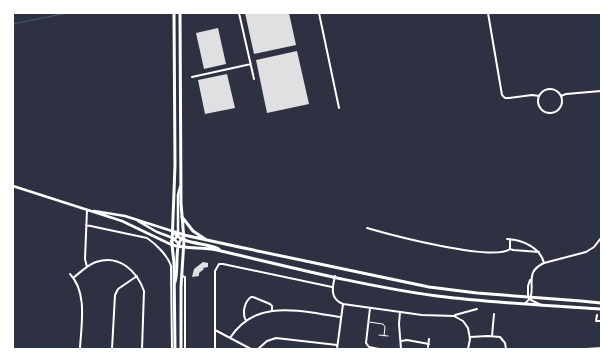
<svg xmlns="http://www.w3.org/2000/svg" width="614" height="362" viewBox="0 0 614 362" font-family="'Alegreya Sans',sans-serif">
  <style>
    .lines { fill: none; stroke-linecap: round; stroke-linejoin: round }
    .stream { stroke: #4f5d75; stroke-width: 1 }
    .building { fill: #e0e0e3 }
    .service { stroke: #fff; stroke-width: 1 }
    .minor { stroke: #fff; stroke-width: 2 }
    .tertiary { stroke: #fff; stroke-width: 2.5 }
    .primary { stroke: #fff; stroke-width: 3 }
    .trunk { stroke: #fff; stroke-width: 3 }
  </style>
  <rect width="100%" height="100%" fill="#2d3142"/>
  <g class="lines">
    <path class="stream" d="M13 24 67 13"/>
  </g>
  <path class="building" d="M245 13H289L296 45 254 54Z
    M218 28 226 64 204 69 196 33Z
    M297 51 309 104 267 113 256 60Z
    M227 74 235 108 205 114 198 80Z
    M203 262 208 263V267L203 268 204 269 199 273V276L192 277 194 269Z"/>
  <g class="lines">
    <path class="service" d="M369 322 383 324 385 327 384 336
      M379 335 388 336"/>
    <path class="minor" d="M239 13 254 79
      M319 13 339 108
      M488 13 502 95 505 98H509L532 95 539 96
      M192 77 251 64
      M538 101a12 12 0 1 1 24 0a12 12 0 1 1-24 0Z
      M561 96 566 94 601 91
      M86 225 147 238C156 244 168 256 171 266L172 349
      M367 228C391 235 493 262 510 249
      M507 239C522 240 540 247 544 263
      M510 239V249L513 250 539 252
      M87 267 85 259 87 210
      M70 274C88 293 81 325 80 349
      M182 276 185 277V349
      M335 276C332 288 330 299 343 304L337 349
      M73 278C81 272 87 265 96 262 119 254 137 271 144 291L142 349
      M530 280 528 286V297L531 300 541 305
      M525 303C541 292 520 274 544 263L586 252 594 247 601 238
      M343 304 422 315 454 316 463 321 468 328 470 339 468 349
      M370 308 366 343 369 347 379 349
      M400 312 399 324 401 349
      M455 315 477 309
      M597 315 596 321H601
      M246 321C242 314 244 302 251 297H253L270 304 272 306V310
      M215 330 251 349
      M492 336 494 314
      M470 337 488 336 500 337 505 343 506 349
      M230 338C256 297 302 312 341 317
      M401 341 407 340 429 344
      M428 347 429 339
      M112 349 115 295 118 289 137 276
      M215 349V271L219 264H223L332 287
      M258 349 267 341 276 338 337 345
      M587 349 601 348"/>
    <path class="tertiary" d="M13 186 122 221 172 245
      M94 211 125 216 172 231
      M138 221 157 232 173 238 179 244
      M171 241 176 238 178 233V195L180 187"/>
    <path class="primary" d="M182 217 193 231 205 239
      M172 231 184 235 239 247 429 287 477 293 581 301 601 303
      M173 231C181 245 205 242 219 249
      M172 245C187 249 202 247 217 250 290 267 363 286 437 296 492 303 546 305 601 309
      M175 282C179 269 174 247 182 238"/>
    <path class="trunk" d="M174 13 175 165 172 245 174 263 175 349
      M180 13 181 203 184 240 181 287V349"/>
  </g>
  <rect width="614" height="362" fill="none" stroke="#ffffff" stroke-width="28"/>
</svg>
